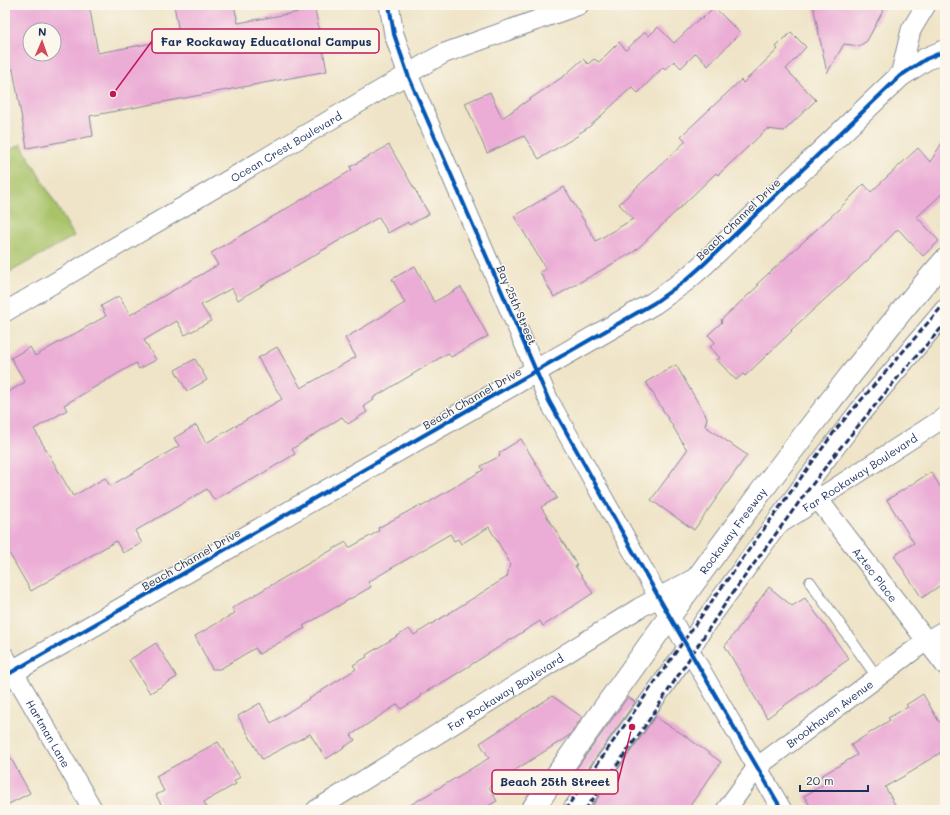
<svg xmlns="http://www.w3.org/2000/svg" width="950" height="815" viewBox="0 0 950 815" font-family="Mali,sans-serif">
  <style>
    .green { fill: #a9c369; stroke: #627964 }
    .building { fill: #ebacd5; fill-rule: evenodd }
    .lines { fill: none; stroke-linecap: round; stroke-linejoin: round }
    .service-casing { stroke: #858a92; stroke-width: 12 }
    .minor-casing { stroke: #858a92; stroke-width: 21 }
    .tertiary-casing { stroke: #858a92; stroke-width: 24 }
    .primary-casing { stroke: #858a92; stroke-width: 24 }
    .service { stroke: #fff; stroke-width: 10 }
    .minor { stroke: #fff; stroke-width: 19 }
    .tertiary { stroke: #fff; stroke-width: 22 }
    .primary { stroke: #fff; stroke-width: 22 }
    .rail { stroke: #1b2f5e; stroke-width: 3; stroke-dasharray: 6 3; stroke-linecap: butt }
    .cycleway-casing { stroke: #fbf7ec; stroke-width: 6 }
    .cycleway { stroke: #0057b8; stroke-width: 4 }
    .labels { text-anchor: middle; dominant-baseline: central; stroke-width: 3; stroke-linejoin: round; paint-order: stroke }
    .street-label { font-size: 11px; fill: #1b2f5e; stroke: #fbf7ec }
    .leader { fill: none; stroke: #c2185b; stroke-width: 1.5 }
    .callout-dot { fill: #c2185b; stroke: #fbf7ec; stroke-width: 1.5 }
    .callout { fill: #fbf7ec; stroke: #c2185b; stroke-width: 1.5 }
    .callout-label { font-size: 12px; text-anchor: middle; font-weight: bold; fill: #1b2f5e }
  </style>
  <rect width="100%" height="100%" fill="#fbf7ec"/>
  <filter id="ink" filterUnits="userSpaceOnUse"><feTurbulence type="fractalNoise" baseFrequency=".025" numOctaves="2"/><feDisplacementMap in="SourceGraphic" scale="8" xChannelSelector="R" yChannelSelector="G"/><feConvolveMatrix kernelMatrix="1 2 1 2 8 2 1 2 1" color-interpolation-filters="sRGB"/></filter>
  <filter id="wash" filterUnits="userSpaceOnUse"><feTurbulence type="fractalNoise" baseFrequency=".012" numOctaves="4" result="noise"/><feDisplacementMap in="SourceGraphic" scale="16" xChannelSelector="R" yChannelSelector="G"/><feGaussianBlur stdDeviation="0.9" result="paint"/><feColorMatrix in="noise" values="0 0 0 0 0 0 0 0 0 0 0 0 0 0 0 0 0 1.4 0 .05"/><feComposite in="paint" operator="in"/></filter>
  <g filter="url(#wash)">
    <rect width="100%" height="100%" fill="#efe4c7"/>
    <path class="green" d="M21 144 74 236 5 275V153Z"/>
    <g id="blocks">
      <path class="building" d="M5 5H89L98 53 180 38 174 5H234L238 23 315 9 327 71 90 116 93 136 27 148 13 69 5 70ZM30 30H54V54H30Z
        M813 5H886L867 41 859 46 844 44 827 73Z
        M714 7 740 33 708 66 696 53 681 68 674 61 665 69 663 67 638 93 632 87 589 127 578 134 579 135 539 159 524 136 487 153 465 103 490 92 502 118 564 76 583 59 588 64 594 59 599 62 619 42 626 50 645 32 649 36 658 27 674 43 700 18 702 19Z
        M791 32 806 47 786 69 816 100 784 131 767 129 718 175 716 173 635 251 554 297 540 272 546 269 514 216 564 187 596 241 633 219 619 204 686 141 681 136 741 80 743 83 778 49 776 47Z
        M945 138V191L917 217 939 241 923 256 898 229 866 262 791 330 792 331 745 376 743 374 736 380 717 360 720 358 710 347 715 342 708 335 722 322 721 320 759 285 757 284 839 209 864 184 871 192 918 148 930 162Z
        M389 145 429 214 409 225 408 222 388 233 379 217 238 300 232 288 201 305 211 321 185 335 177 321 144 340 156 360 139 369 136 363 64 405 67 410 34 429 73 496 105 478 110 486 179 446 174 438 196 425 206 443 282 399 258 358 277 347 301 388 356 357 345 338 405 303 392 279 415 266 434 302 461 287 488 336 451 357 448 353 373 398 374 400 365 405 366 406 364 407 367 412 348 424 342 417 292 449 295 454 250 481 249 480 214 500 207 489 173 509 135 531 142 543 123 553 116 541 31 591 5 546V394L25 382 11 358 30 347 35 356 106 316 101 306 119 296 130 315 218 265 211 253 352 170 350 167Z
        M195 359 207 380 187 391 175 370Z
        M676 365 707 418 705 426 747 455 694 530 651 500 687 450 646 382Z
        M521 439 557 498 541 507 577 565 575 566 593 593 543 626 540 621 450 678 420 695 421 697 401 709 398 704 351 735 355 740 326 759 310 734 262 759 238 716 260 703 271 723 356 669 353 665 367 657 366 655 409 629 414 635 507 577 510 563 489 527 461 544 458 539 454 541 450 534 368 582 371 587 303 626 305 628 259 654 255 648 220 669H212L195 636 235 613 232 608 323 555 346 542 349 548 379 531 378 528 420 505 421 507 483 470 481 466 500 456 499 453Z
        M931 472 945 494V582L922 598 894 556 914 543 887 500Z
        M769 587 792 606 805 598 849 659 767 718 725 646Z
        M156 643 177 677 150 693 129 660Z
        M923 694 939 722 945 718V750L917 767 918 768 885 787 898 810H813L804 796 826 783 821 776 857 755 851 745 890 720 888 718 908 707 906 705Z
        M552 696 582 717 570 735 489 787 497 801 481 810H402L489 758 480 743Z
        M628 697 635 702 572 791 564 786Z
        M655 717 681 733 721 762 709 779 687 810H601L593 805Z
        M218 742 240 777 234 781 236 784 204 802 208 810H164L156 795 164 791 156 776Z
        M5 748 30 793 5 806Z"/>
    </g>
  </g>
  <g filter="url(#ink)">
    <use href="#blocks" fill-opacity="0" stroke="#858a92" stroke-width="1"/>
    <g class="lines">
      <defs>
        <path id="service" d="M810 582 877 677"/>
        <g id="minor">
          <path d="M389 5 394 34 408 75 549 401 659 598 782 810"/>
          <path d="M900 76 911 30 926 5"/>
          <path id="s1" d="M5 312 430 61 445 53 579 5"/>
          <path id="s2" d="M807 482 818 499 945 665"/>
          <path id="s3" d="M778 525 945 417"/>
          <path id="s4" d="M5 657 93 810"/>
          <path id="s5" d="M316 810 639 608 697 577"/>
          <path id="s6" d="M726 810 757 767 926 641 945 630"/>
        </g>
        <g id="tertiary">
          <path id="s7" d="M532 810C627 676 720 543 821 413 861 362 901 309 945 260"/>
          <path d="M574 810 689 648 704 624 807 482 860 412 945 311"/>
        </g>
        <path id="primary" d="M5 676 654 303 686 280 703 265 900 76 926 59 945 51"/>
      </defs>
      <use href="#service" class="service-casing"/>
      <use href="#minor" class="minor-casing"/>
      <use href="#tertiary" class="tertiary-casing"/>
      <use href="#primary" class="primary-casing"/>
      <use href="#service" class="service"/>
      <use href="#minor" class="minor"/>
      <use href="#tertiary" class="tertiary"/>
      <use href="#primary" class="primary"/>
      <path class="rail" d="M565 810 709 605 837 428 945 303
        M585 810 645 726 729 598 805 494 840 448 904 370 945 324"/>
      <defs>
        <path id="cycleway" d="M389 5 394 34 408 75 549 401 659 598 782 810
          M5 676 654 303 686 280 703 265 900 76 926 59 945 51"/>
      </defs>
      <use href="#cycleway" class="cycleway-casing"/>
      <use href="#cycleway" class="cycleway"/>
    </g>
  </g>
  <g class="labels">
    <g class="street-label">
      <text stroke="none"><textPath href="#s1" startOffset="326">Ocean Crest Boulevard</textPath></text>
      <text transform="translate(738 219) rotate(-44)">Beach Channel Drive</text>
      <text transform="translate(517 305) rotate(67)">Bay 25th Street</text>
      <text transform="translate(472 398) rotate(-30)">Beach Channel Drive</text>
      <text stroke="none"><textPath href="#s3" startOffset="97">Far Rockaway Boulevard</textPath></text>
      <text stroke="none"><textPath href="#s7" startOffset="344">Rockaway Freeway</textPath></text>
      <text transform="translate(191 559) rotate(-30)">Beach Channel Drive</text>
      <text stroke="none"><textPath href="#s2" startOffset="115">Aztec Place</textPath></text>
      <text stroke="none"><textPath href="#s5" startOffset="223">Far Rockaway Boulevard</textPath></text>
      <text stroke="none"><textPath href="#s6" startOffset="143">Brookhaven Avenue</textPath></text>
      <text stroke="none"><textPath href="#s4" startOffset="88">Hartman Lane</textPath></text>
    </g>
  </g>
  <path class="leader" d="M113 94L152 41M632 727L618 782"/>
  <g class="callout-dot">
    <circle cx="113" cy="94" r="4"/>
    <circle cx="632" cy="727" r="4"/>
  </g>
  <g class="callout">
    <rect x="152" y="29" width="227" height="24" rx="4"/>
    <rect x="492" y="770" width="126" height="24" rx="4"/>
  </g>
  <g class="callout-label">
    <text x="266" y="46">Far Rockaway Educational Campus</text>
    <text x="555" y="786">Beach 25th Street</text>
  </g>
  <rect width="950" height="815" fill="none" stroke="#fbf7ec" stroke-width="20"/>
  <g transform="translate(42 42) rotate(2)"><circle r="19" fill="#fbf7ec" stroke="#a1a7b3"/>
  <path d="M0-3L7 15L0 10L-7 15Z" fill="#d1495b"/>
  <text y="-6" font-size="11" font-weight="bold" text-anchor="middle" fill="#1b2f5e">N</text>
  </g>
  <path d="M800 785v6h68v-6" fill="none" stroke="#1b2f5e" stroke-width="2"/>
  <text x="806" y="785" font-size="12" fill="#1b2f5e" stroke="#fbf7ec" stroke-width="3" paint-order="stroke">20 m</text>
</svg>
